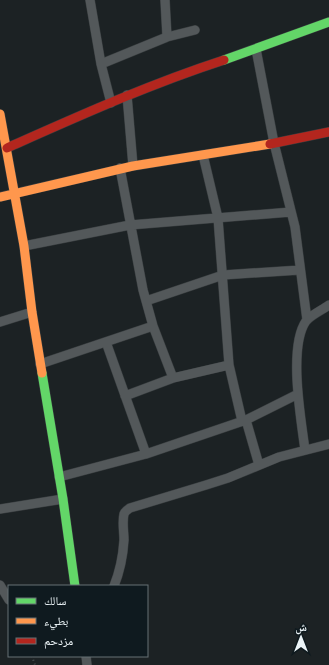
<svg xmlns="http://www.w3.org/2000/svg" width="329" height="665" viewBox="0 0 329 665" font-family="'Fira Sans Condensed','Noto Naskh Arabic',sans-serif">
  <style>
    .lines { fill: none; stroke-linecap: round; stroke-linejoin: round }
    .street-casing { stroke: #383d3f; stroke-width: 10 }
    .fast-casing { stroke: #383d3f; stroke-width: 10 }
    .slow-casing { stroke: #383d3f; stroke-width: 10 }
    .jam-casing { stroke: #383d3f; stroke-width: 10 }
    .path { stroke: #4c5153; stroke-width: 2; stroke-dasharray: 1 3; stroke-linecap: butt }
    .street { stroke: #53585a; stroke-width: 9 }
    .fast { stroke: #63d668; stroke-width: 9 }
    .slow { stroke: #ff974d; stroke-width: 9 }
    .jam { stroke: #b3261e; stroke-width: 9 }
  </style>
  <rect width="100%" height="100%" fill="#1c2224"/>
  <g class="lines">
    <defs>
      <path id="street" d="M90 0 101 64 111 103
        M165 0 167 37
        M256 49 274 143 295 227 307 320
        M101 64 167 37 195 30
        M127 95 133 166
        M203 155 218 218 229 365 242 421
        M120 168 143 290 153 326 173 378
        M24 246 130 225 291 212
        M146 301 223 275 300 270
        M0 322 32 312
        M106 342 146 454
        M40 364 153 326
        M125 396 173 378 229 365
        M246 420 259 465
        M305 450C301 419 288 347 306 321 311 315 322 310 329 305
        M59 477 146 454 246 420 298 394
        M0 509 63 499
        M0 585 9 600
        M114 586C120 571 123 556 124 540 124 532 122 522 124 514 125 511 127 510 130 508L206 485 228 478 279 457 329 444
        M86 656 87 665"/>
      <path id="fast" d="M224 60 329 22
        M42 373 63 499 75 586"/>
      <path id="slow" d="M0 114 24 246 32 312 42 373
        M0 197 133 166 270 144"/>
      <path id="jam" d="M270 144 329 132
        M7 148C79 116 150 84 224 60"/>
    </defs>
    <use href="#street" class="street-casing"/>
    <use href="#fast" class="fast-casing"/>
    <use href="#slow" class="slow-casing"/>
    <use href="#jam" class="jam-casing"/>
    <path class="path" d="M32 656 35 665"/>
    <use href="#street" class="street"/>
    <use href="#fast" class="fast"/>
    <use href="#slow" class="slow"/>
    <use href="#jam" class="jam"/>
  </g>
  <rect x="8" y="585" width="140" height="72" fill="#0f1a1f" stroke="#677175"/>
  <rect x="16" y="598" width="20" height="6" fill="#63d668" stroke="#677175"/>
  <text x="44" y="605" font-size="12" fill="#ecf4f7">سالك</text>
  <rect x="16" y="618" width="20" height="6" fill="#ff974d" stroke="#677175"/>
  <text x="44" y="625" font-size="12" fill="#ecf4f7">بطيء</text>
  <rect x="16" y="638" width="20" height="6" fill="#b3261e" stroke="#677175"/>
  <text x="44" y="645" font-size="12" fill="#ecf4f7">مزدحم</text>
  <g transform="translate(301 637)" stroke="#0f1a1f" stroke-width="3" paint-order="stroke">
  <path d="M0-3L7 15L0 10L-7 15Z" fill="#ecf4f7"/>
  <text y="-6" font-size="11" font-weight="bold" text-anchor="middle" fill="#ecf4f7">ش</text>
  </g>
</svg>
